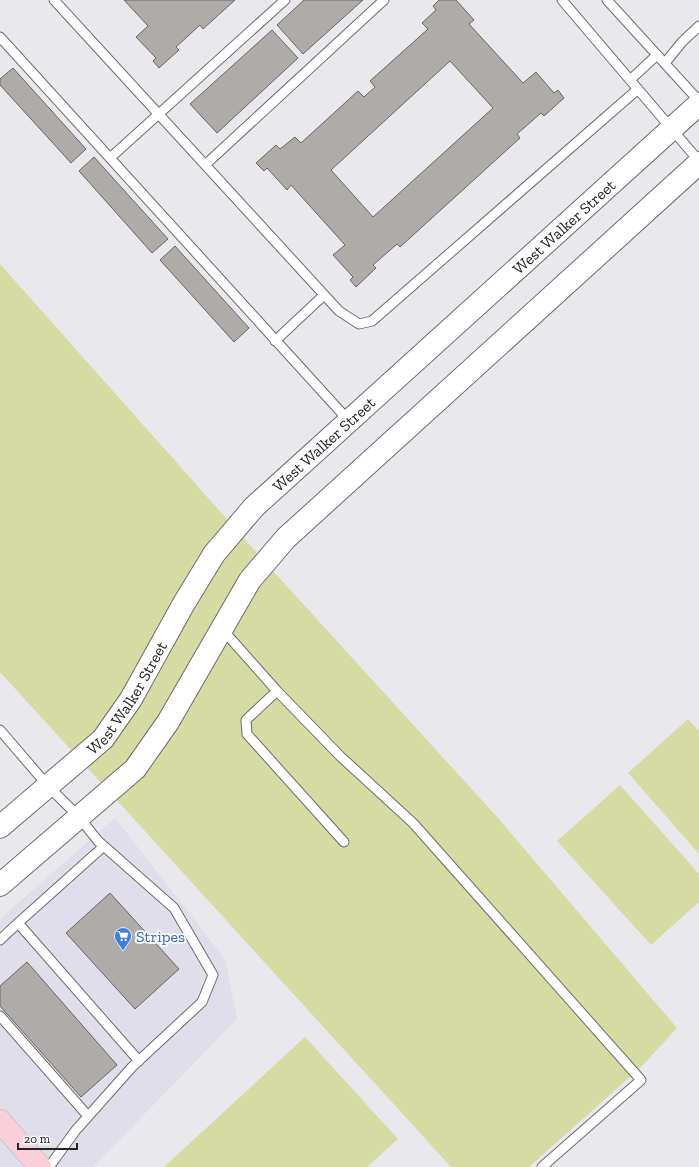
<svg xmlns="http://www.w3.org/2000/svg" width="699" height="1167" viewBox="0 0 699 1167" font-family="'Zilla Slab',serif">
  <style>
    .built { fill: #dfdeea }
    .green { fill: #d5dba3 }
    .building { fill: #aeaba8; stroke: #686663; fill-rule: evenodd }
    .lines { fill: none; stroke-linecap: round; stroke-linejoin: round }
    .service-casing { stroke: #6c6c70; stroke-width: 11 }
    .tertiary-casing { stroke: #6c6c70; stroke-width: 24 }
    .primary-casing { stroke: #c6c6c6; stroke-width: 24 }
    .service { stroke: #fff; stroke-width: 9 }
    .tertiary { stroke: #fff; stroke-width: 22 }
    .primary { stroke: #fbcfd9; stroke-width: 22 }
    .labels { text-anchor: middle; dominant-baseline: central; stroke-width: 4; stroke-linejoin: round; paint-order: stroke }
    .street-label { font-size: 16px; fill: #222224; stroke: #f6f6fb }
    .shop-label { font-size: 16px; fill: #366cbe; stroke: #f6f6fb; text-anchor: start }
  </style>
  <rect width="100%" height="100%" fill="#e9e9ed"/>
  <path class="built" d="M115 818 225 959 237 1019 93 1167H0V919Z"/>
  <path class="green" d="M0 264 274 572 498 818 677 1028 641 1067 529 1167H451L0 672Z
    M688 719 699 731V854L628 773Z
    M620 785 699 874V902L651 945 557 841Z
    M305 1037 398 1139 367 1167H166L165 1166Z"/>
  <path class="building" d="M124 0H235L203 29 200 25 176 47 179 50 159 68 153 61 156 58 136 37 148 26Z
    M304 0H363L303 54 277 25Z
    M439 0H456L474 20 469 24 523 83 536 72 554 93 558 90 564 98 544 116 541 113 517 134 520 138 400 247 397 244 373 265 376 268 356 287 350 280 353 277 333 255 345 245 291 185 287 190 267 168 264 171 256 163 276 145 280 149 295 137 301 143 358 91 364 97 375 87 370 81 428 29 422 23 436 10 433 6ZM450 61 493 108 373 217 331 170Z
    M272 30 298 58 217 133 190 104Z
    M13 68 86 149 71 163 0 85V79Z
    M94 157 168 239 152 253 79 171Z
    M175 246 249 328 234 342 160 260Z
    M110 893 179 969 135 1009 66 933Z
    M27 962 117 1065 81 1097 0 1006V986Z"/>
  <g class="lines">
    <defs>
      <path id="service" d="M54 0 339 311 359 324 372 321 638 89
        M562 0 699 161
        M607 0 699 101
        M0 37 349 421
        M665 63 682 42 699 26
        M630 80 657 55
        M110 158 285 0
        M205 165 384 0
        M275 341 324 295
        M222 629 277 691 340 756 413 823 641 1080 542 1167
        M277 691 246 720 247 734 344 842
        M0 730 48 786 79 817 98 841 174 908 213 975 202 1002 132 1067 76 1130 49 1167
        M104 846 18 923 139 1061
        M0 940 18 923
        M0 1016 88 1116"/>
      <g id="tertiary">
        <path id="s1" d="M0 827 103 739 131 699 183 605 214 554 254 507 699 104"/>
        <path d="M0 885 135 769 168 722 250 580 286 538 699 163"/>
      </g>
      <path id="primary" d="M0 1121 40 1167"/>
    </defs>
    <use href="#service" class="service-casing"/>
    <use href="#tertiary" class="tertiary-casing"/>
    <use href="#primary" class="primary-casing"/>
    <use href="#service" class="service"/>
    <use href="#tertiary" class="tertiary"/>
    <use href="#primary" class="primary"/>
  </g>
  <defs>
    <symbol id="supermarket-pin" viewBox="-11 -11 22 30"><path d="M0 17L-7.5 6A9.5 9.5 0 1 1 7.5 6Z" fill="#3f7fe0" stroke="#f6f6fb"/><path d="M-6-5.5h2.5l.6 2H6L4.5 2H-2.5L-4.4-4H-6ZM-1.5 3.2a1.3 1.3 0 1 0 .1 0ZM3 3.2a1.3 1.3 0 1 0 .1 0Z" fill="#fff"/></symbol>
  </defs>
  <g fill-rule="evenodd">
    <use href="#supermarket-pin" x="113" y="926" width="20" height="27"/>
  </g>
  <g class="labels">
    <g class="street-label">
      <text stroke="none"><textPath href="#s1" startOffset="831">West Walker Street</textPath></text>
      <text stroke="none"><textPath href="#s1" startOffset="507">West Walker Street</textPath></text>
      <text stroke="none"><textPath href="#s1" startOffset="183">West Walker Street</textPath></text>
    </g>
    <g class="shop-label">
      <text x="136" y="936">Stripes</text>
    </g>
  </g>
  <path d="M18 1143v6h59v-6" fill="none" stroke="#222224" stroke-width="2"/>
  <text x="24" y="1143" font-size="12" fill="#222224" stroke="#f6f6fb" stroke-width="3" paint-order="stroke">20 m</text>
</svg>
